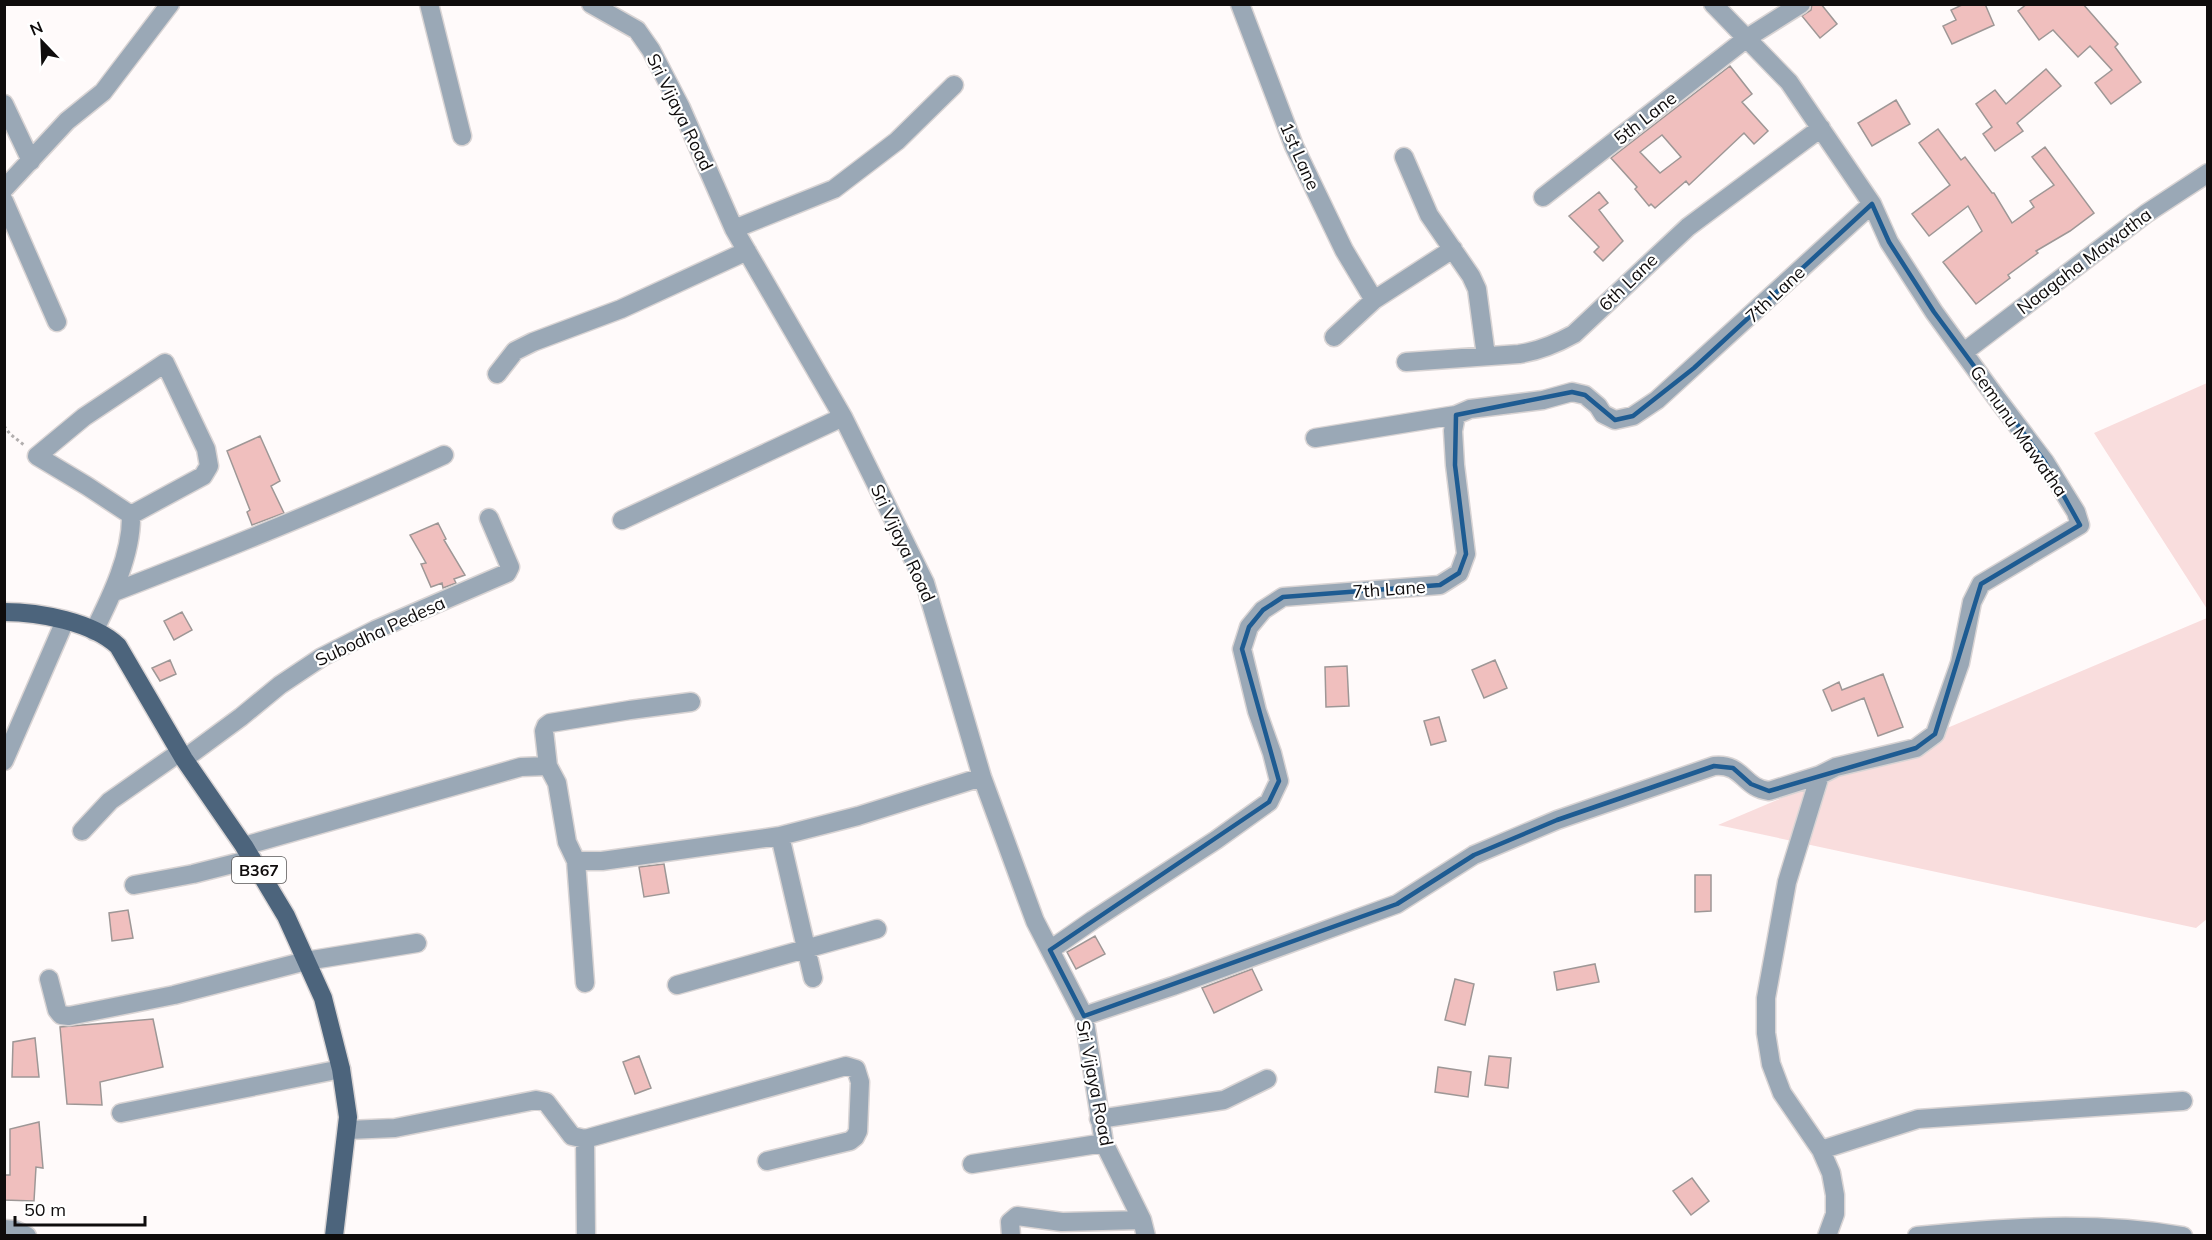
<svg xmlns="http://www.w3.org/2000/svg" width="2212" height="1240" viewBox="0 0 2212 1240" font-family="Mulish,sans-serif">
  <style>
    .green { fill: #f9dddd }
    .building { fill: #f0bfbe; stroke: #9e9796; stroke-width: 1.5; fill-rule: evenodd }
    .lines { fill: none; stroke-linecap: round; stroke-linejoin: round }
    .minor-casing { stroke: #d9d4d4; stroke-width: 21 }
    .primary-casing { stroke: #d9d4d4; stroke-width: 21 }
    .path { stroke: #b2aeae; stroke-width: 3; stroke-dasharray: 3 3; stroke-linecap: butt }
    .minor { stroke: #9aa8b6; stroke-width: 18 }
    .primary { stroke: #4c647c; stroke-width: 18 }
    .marked { fill: none; stroke: #1d5b92; stroke-width: 4.5; stroke-linejoin: round }
    .labels { text-anchor: middle; dominant-baseline: central; stroke-width: 4.5; stroke-linejoin: round; paint-order: stroke }
    .shield { fill: #fff; stroke: #575555; stroke-width: 1.5 }
    .shield-label { font-size: 16px; font-weight: bold; fill: #0f0c0c }
    .street-label { font-size: 18px; fill: #0f0c0c; stroke: #fff }
  </style>
  <rect width="100%" height="100%" fill="#fffafa"/>
  <path class="green" d="M2207 383V609L2094 433Z
    M2207 618 2208 918 2196 928 1718 825Z"/>
  <path class="building" d="M1812 4H1821L1837 24 1820 38 1802 16 1811 10Z
    M1964 4H1985L1994 25 1952 44 1943 26 1956 20 1951 10Z
    M2027 4H2083L2118 44 2115 47 2141 82 2111 104 2095 83 2112 70 2090 46 2078 57 2053 30 2039 40 2018 11Z
    M1730 66 1752 94 1742 102 1768 131 1754 144 1744 133 1689 185 1686 181 1655 208 1651 204 1649 206 1635 189 1637 187 1611 158ZM1662 135 1681 157 1660 173 1640 152Z
    M2046 69 2061 86 2017 123 2023 131 1995 151 1983 134 1992 127 1976 104 1995 90 2006 104Z
    M1896 100 1910 124 1872 146 1858 123Z
    M1938 129 1961 160 1965 157 1992 193H1994L2012 223 2034 207 2030 201 2054 185 2032 157 2045 147 2094 213 2070 231 2036 251 2038 253 2008 275 2010 278 1976 304 1943 262 1982 231 1968 206 1929 236 1912 214 1950 185 1919 143Z
    M1599 192 1608 203 1599 210 1623 241 1603 261 1594 252 1599 247 1569 216Z
    M260 436 280 481 271 486 284 513 252 525 247 512 250 510 227 451Z
    M438 523 446 539 444 540 465 575 454 579 456 583 443 588 442 583 431 587 421 564 426 563 410 535Z
    M182 612 192 630 174 640 164 621Z
    M170 660 176 674 160 681 152 668Z
    M1495 660 1507 688 1484 698 1472 670Z
    M1347 666 1349 706 1326 707 1325 667Z
    M1883 674 1903 727 1878 736 1864 698 1832 711 1823 690 1839 682 1842 690Z
    M1439 717 1446 741 1431 745 1424 721Z
    M664 864 669 893 644 897 639 867Z
    M1695 875H1711V911L1695 912Z
    M128 910 133 938 112 941 109 913Z
    M1095 936 1105 954 1076 969 1067 952Z
    M1595 964 1599 982 1557 990 1554 972Z
    M1252 969 1262 990 1214 1013 1202 988Z
    M1455 979 1474 984 1465 1025 1445 1020Z
    M153 1019 163 1067 100 1082 102 1105 67 1104 60 1027Z
    M35 1038 39 1077H12L13 1042Z
    M639 1056 651 1088 635 1094 623 1062Z
    M1489 1056 1511 1058 1508 1088 1485 1085Z
    M1438 1067 1471 1072 1468 1097 1435 1092Z
    M39 1122 43 1168 36 1167 34 1201 4 1200V1175H10V1129Z
    M1692 1178 1709 1201 1691 1215 1673 1191Z"/>
  <g class="lines">
    <defs>
      <path id="minor" d="M429 4 462 136
        M591 4 637 30 651 50 681 108 734 229 843 417 925 583 982 777 1010 853 1035 921 1084 1016 1104 1143 1142 1220 1146 1236
        M1240 4 1294 146 1344 250 1374 300
        M1713 4 1789 82 1872 204 1889 242 1934 312 1995 396 2045 462 2076 512 2080 525 1981 584 1972 602 1960 663 1935 734 1916 748 1836 767 1820 775 1787 882 1766 998V1033L1771 1064 1782 1093 1821 1150 1831 1173 1835 1195V1214L1827 1236
        M4 104 31 161
        M1404 157 1429 215 1471 276 1477 289 1486 356
        M4 189 67 121 103 92 170 4
        M1543 197 1747 38 1801 4
        M4 201 57 322
        M734 229 834 189 897 141 954 85
        M1334 337 1374 300 1453 249
        M1964 352 2147 213 2208 173
        M1406 362 1519 354C1539 351 1556 344 1574 334L1688 227 1821 128
        M497 374 515 351 533 342 621 309 747 251
        M1315 438 1456 415
        M622 520 843 417
        M114 592C226 549 336 505 444 455
        M94 631C111 597 132 554 131 515L87 486 37 456 84 417 165 363 206 449 209 466 203 476 131 515
        M184 759 241 717 280 685 322 657 375 630 507 573 510 567 489 518
        M4 761 65 621
        M82 831 110 801 180 752
        M780 836 813 978
        M244 846 521 767 548 766
        M576 861H602L780 836 858 816 982 777
        M134 885 193 874 252 859
        M1050 950 1093 920 1216 840 1269 802 1279 781 1272 753 1257 711 1242 649 1249 627 1263 610 1283 597 1440 585 1459 573 1466 554 1455 465 1453 431 1456 415 1470 409 1543 400 1572 392 1585 395 1598 406 1603 414 1615 420 1633 416 1657 400 1872 204
        M49 979 57 1010 61 1015 69 1016 174 995 306 961 417 943
        M585 983 576 861 567 842 557 783 548 766 544 731 546 726 550 723 630 710 691 702
        M677 985 877 929
        M1084 1016 1173 986 1397 904 1474 855 1557 820 1714 766C1743 763 1743 788 1769 791L1820 775
        M121 1113 341 1069
        M1099 1119 1224 1100 1267 1079
        M348 1130 395 1128 536 1100 546 1102 572 1136 585 1139 846 1066 856 1069 860 1082 858 1131 855 1137 850 1141 767 1161
        M585 1139 586 1236
        M1821 1150 1918 1119 2183 1101
        M972 1164 1104 1143
        M4 1229 15 1230 27 1236
        M1011 1236 1010 1222 1017 1216 1062 1222 1142 1220
        M1917 1236C2005 1227 2095 1221 2183 1236"/>
      <path id="primary" d="M4 612C39 612 93 622 118 646L184 759 244 846 286 916 323 998 341 1069 348 1117 334 1236"/>
    </defs>
    <use href="#minor" class="minor-casing"/>
    <use href="#primary" class="primary-casing"/>
    <path class="path" d="M4 426 10 434 24 445"/>
    <use href="#minor" class="minor"/>
    <use href="#primary" class="primary"/>
  </g>
  <path class="marked" d="M1872 204 1889 242 1934 312 2045 462 2080 525 1981 584 1935 734 1916 748 1769 791 1751 784 1733 768 1714 766 1557 820 1474 855 1397 904 1084 1016 1050 950 1269 802 1279 781 1242 649 1249 627 1263 610 1283 597 1440 585 1459 573 1466 554 1455 465 1456 415 1572 392 1585 395 1615 420 1633 416 1694 368Z"/>
  <g class="labels">
    <rect class="shield" x="232" y="857" width="54" height="26" rx="4.5"/>
    <g class="shield-label">
      <text x="259" y="870">B367</text>
    </g>
    <g class="street-label">
      <text transform="translate(680 112) rotate(64)">Sri Vijaya Road</text>
      <text transform="translate(1645 118) rotate(-38)">5th Lane</text>
      <text transform="translate(1300 156) rotate(66)">1st Lane</text>
      <text transform="translate(2084 261) rotate(-37)">Naagaha Mawatha</text>
      <text transform="translate(1628 282) rotate(-44)">6th Lane</text>
      <text transform="translate(1775 294) rotate(-43)">7th Lane</text>
      <text transform="translate(2019 431) rotate(55)">Gemunu Mawatha</text>
      <text transform="translate(903 543) rotate(65)">Sri Vijaya Road</text>
      <text transform="translate(1389 589) rotate(-4)">7th Lane</text>
      <text transform="translate(380 631) rotate(-25)">Subodha Pedesa</text>
      <text transform="translate(1095 1083) rotate(79)">Sri Vijaya Road</text>
    </g>
  </g>
  <rect width="2212" height="1240" fill="none" stroke="#0f0c0c" stroke-width="12"/>
  <g transform="translate(42 42) rotate(337)" stroke="#ffffff" stroke-width="4.5" paint-order="stroke">
  <path d="M0-4.5L10 22L0 15L-10 22Z" fill="#0f0c0c"/>
  <text y="-9" font-size="16" font-weight="bold" text-anchor="middle" fill="#0f0c0c">N</text>
  </g>
  <path d="M15 1216v9h130v-9" fill="none" stroke="#0f0c0c" stroke-width="3"/>
  <text x="24" y="1216" font-size="18" fill="#0f0c0c" stroke="#ffffff" stroke-width="4.5" paint-order="stroke">50 m</text>
</svg>
